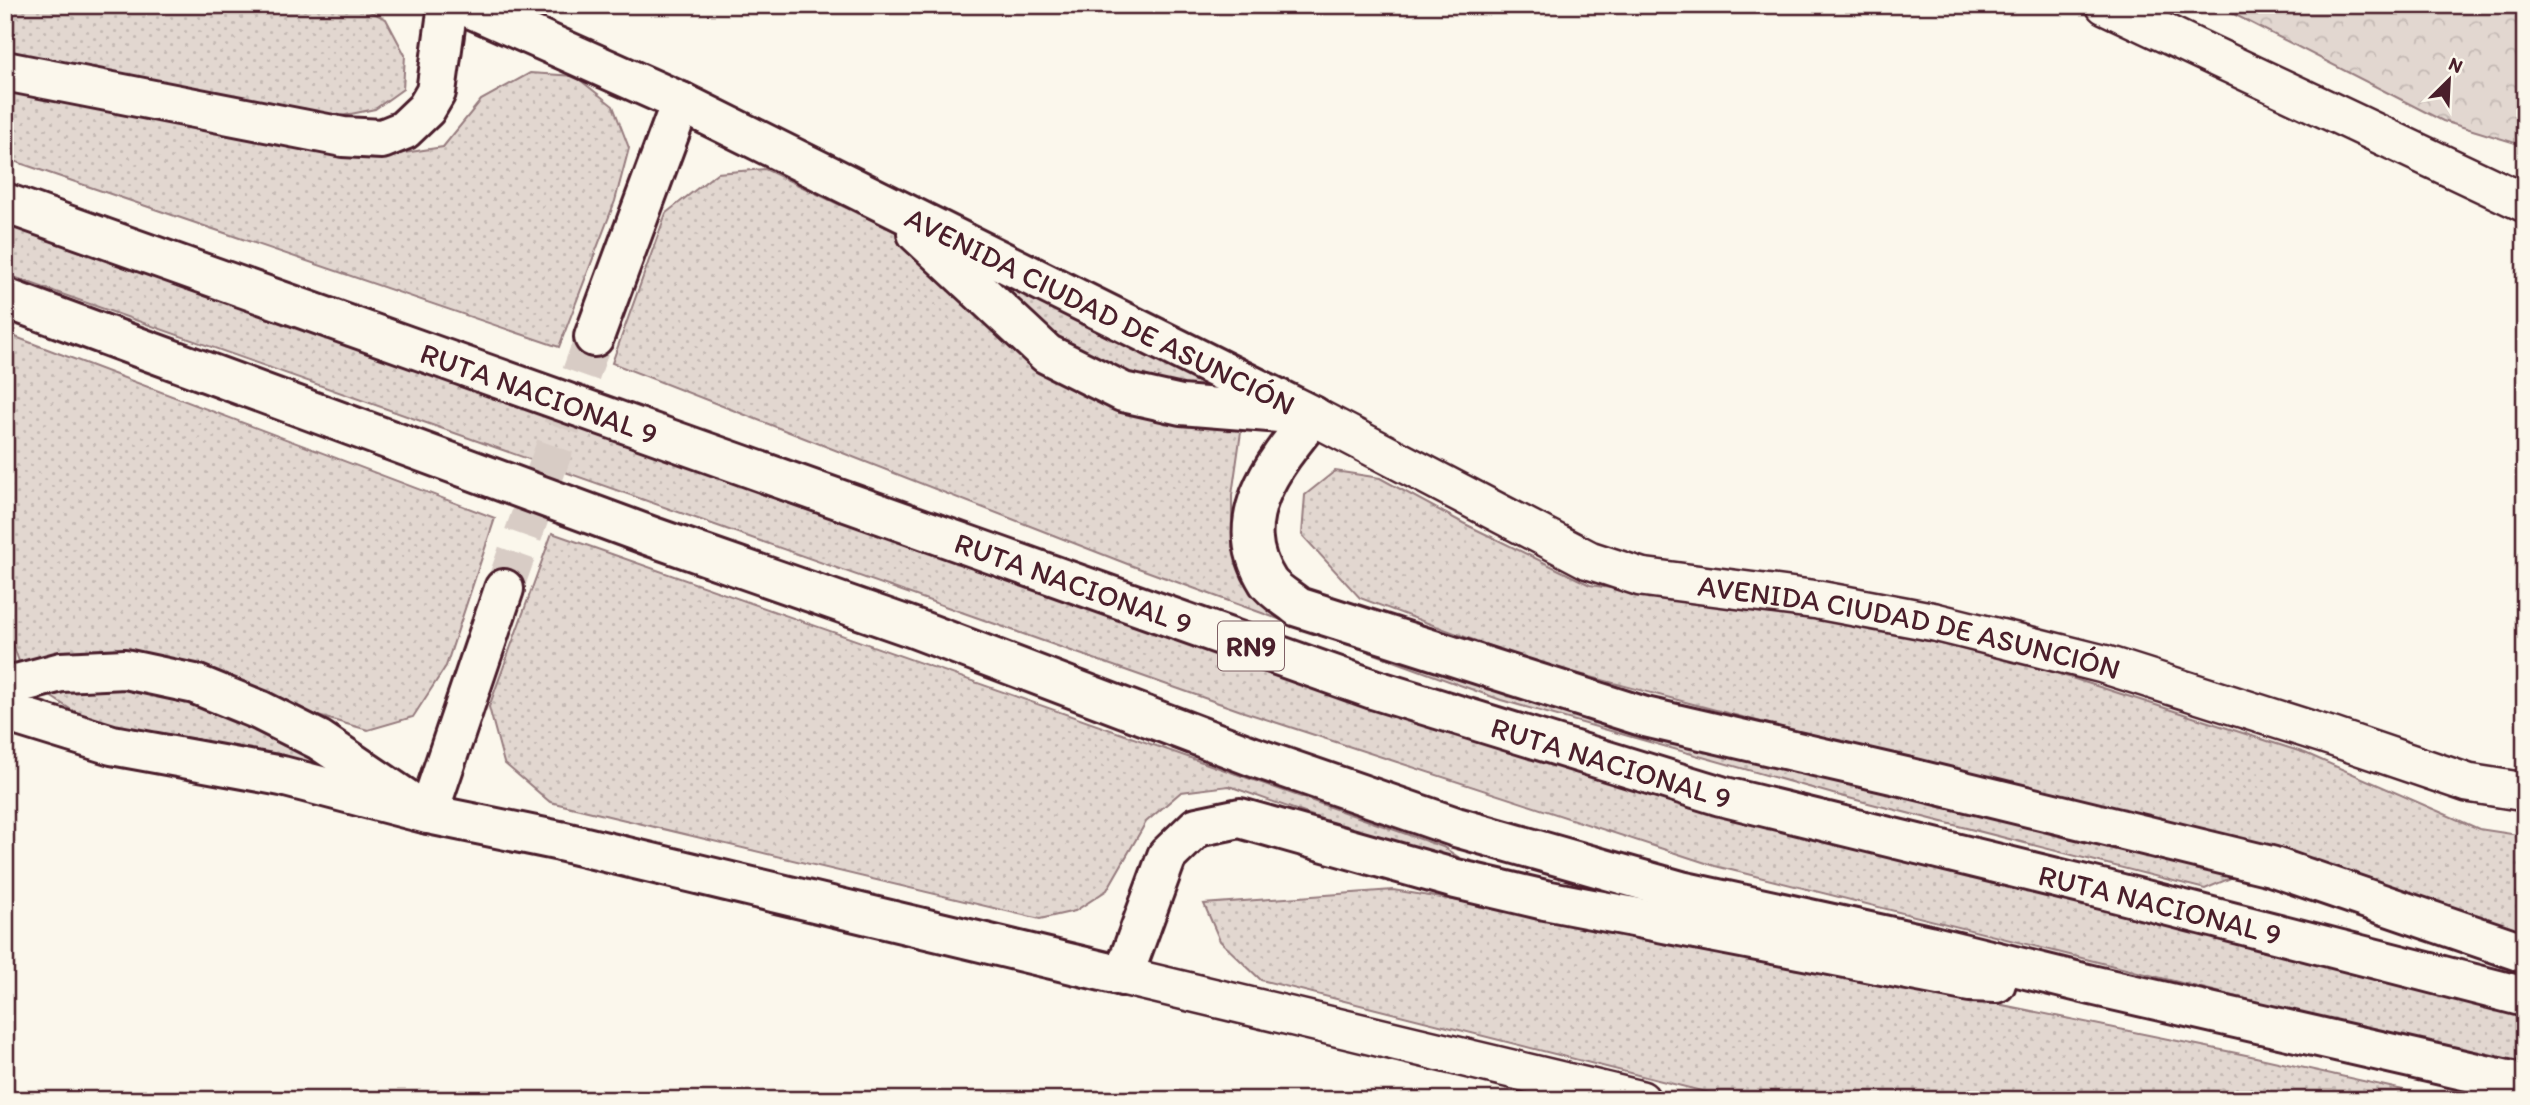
<svg xmlns="http://www.w3.org/2000/svg" width="2530" height="1105" viewBox="0 0 2530 1105" font-family="Itim,sans-serif">
  <style>
    .grass { fill: url(#grass-dots); stroke: #967b7e; stroke-width: 2 }
    .forest { fill: url(#forest-crowns); stroke: #967b7e; stroke-width: 2 }
    .lines { fill: none; stroke-linecap: round; stroke-linejoin: round }
    .secondary-tunnel { stroke: #d8ccc5; stroke-width: 38; stroke-dasharray: 38 19; stroke-linecap: butt }
    .street-casing { stroke: #4a1f2b; stroke-width: 42 }
    .secondary-casing { stroke: #4a1f2b; stroke-width: 44 }
    .highway-casing { stroke: #4a1f2b; stroke-width: 44 }
    .street { stroke: #fbf7ec; stroke-width: 37 }
    .secondary { stroke: #fbf7ec; stroke-width: 38 }
    .highway { stroke: #fbf7ec; stroke-width: 38 }
    .labels { text-anchor: middle; dominant-baseline: central; stroke-width: 7; stroke-linejoin: round; paint-order: stroke }
    .shield { fill: #fbf7ec; stroke: #7f6065; stroke-width: 2 }
    .shield-label { font-size: 28px; font-weight: bold; fill: #4a1f2b }
    .street-label { font-size: 30px; fill: #4a1f2b; stroke: #fbf7ec }
  </style>
  <defs>
    <pattern id="grass-dots" width="8" height="8" patternUnits="userSpaceOnUse" patternTransform="scale(1.75)"><rect width="8" height="8" fill="#e2d7d0"/><path d="M2 2h.1M6 6h.1" fill="none" stroke="#c3b8b3" stroke-width="1.8" stroke-linecap="round"/></pattern>
    <pattern id="forest-crowns" width="20" height="18" patternUnits="userSpaceOnUse" patternTransform="scale(1.75)"><rect width="20" height="18" fill="#e2d7d0"/><path d="M2 6a3 3 0 1 1 6 0M12 15a3 3 0 1 1 6 0" fill="none" stroke="#c3b8b3"/></pattern>
  </defs>
  <rect width="100%" height="100%" fill="#fbf7ec"/>
  <filter id="ink" filterUnits="userSpaceOnUse"><feTurbulence type="fractalNoise" baseFrequency=".0143" numOctaves="2"/><feDisplacementMap in="SourceGraphic" scale="14" xChannelSelector="R" yChannelSelector="G"/><feConvolveMatrix kernelMatrix="1 2 1 2 8 2 1 2 1" color-interpolation-filters="sRGB"/></filter>
  <g filter="url(#ink)">
    <path class="grass" d="M5 5H357L386 19 405 55 403 89 375 109 317 121 5 55Z
      M530 73 575 76 613 106 629 148 615 201 559 347 5 158V83L371 158 443 147 481 100Z
      M765 169 905 236 1030 353 1233 417 1241 432 1232 495V547L1258 590 2237 866 2233 877 2205 889 1833 794 1501 700 1130 565 612 363 666 213 717 173Z
      M5 218 1704 810 2126 915 2525 1011V1069L1715 866 1244 712 5 274Z
      M949 233 1222 391C1201 389 1178 389 1158 384 1065 361 1007 305 949 233Z
      M5 333 495 518 446 666 413 717 368 730 318 716 202 667H21L5 622Z
      M1335 471 1380 478 1463 523 1590 585 1845 622 2028 664 2305 753 2479 829 2525 836V935L1902 759 1530 661 1360 598 1302 535 1305 495Z
      M552 533 1443 847 1461 859 1428 857 1229 786 1181 792 1146 822 1107 890 1075 911 1040 919 550 802 504 763 489 707Z
      M130 683 219 706 346 768 331 778 87 720 41 690Z
      M1393 890 1637 930 2251 1056 2448 1100H1737L1261 980 1220 941 1204 904Z"/>
    <path class="forest" d="M2216 5H2525V146L2443 121Z"/>
    <g class="lines">
      <path class="secondary-tunnel" d="M504 589 594 337"/>
      <defs>
        <g id="street">
          <path d="M2105 5 2525 203"/>
          <path id="s1" d="M1313 416 1589 560 1641 577 1818 600 1935 622 2103 664 2333 737 2468 783 2525 792"/>
          <path d="M1123 976 1641 1100"/>
        </g>
        <g id="secondary">
          <path id="s2" d="M463 5 681 102 1313 416"/>
          <path d="M917 233 1047 354 1123 392 1181 405 1292 414"/>
          <path d="M594 337 681 102"/>
          <path d="M5 687 61 672 125 669 195 684 259 710 319 740 406 799"/>
          <path d="M5 712 112 745 282 776 428 814 560 841 1123 976"/>
          <path d="M428 814 504 589"/>
        </g>
        <g id="highway">
          <path d="M5 71 343 137 382 139 404 130 426 109 436 92 448 5"/>
          <path id="s3" d="M5 203 1373 689 1721 796 2110 891 2525 997"/>
          <path d="M5 298 653 537 911 627 1254 757 1456 827 1681 891 1929 945 2091 985 2525 1084"/>
          <path d="M1313 416C1274 464 1228 519 1268 582 1275 592 1289 599 1298 607L1645 717 1910 778 2271 866 2525 953"/>
          <path d="M1123 976 1167 856 1197 827 1240 818 1456 879 1545 900 1970 982 1996 983"/>
        </g>
      </defs>
      <use href="#street" class="street-casing"/>
      <use href="#secondary" class="secondary-casing"/>
      <use href="#highway" class="highway-casing"/>
      <use href="#street" class="street"/>
      <use href="#secondary" class="secondary"/>
      <use href="#highway" class="highway"/>
    </g>
  </g>
  <g class="labels">
    <rect class="shield" x="1218" y="621.5" width="66" height="49" rx="5"/>
    <g class="shield-label">
      <text x="1251" y="646">RN9</text>
    </g>
    <g class="street-label">
      <text stroke="none"><textPath href="#s2" startOffset="707">AVENIDA CIUDAD DE ASUNCIÓN</textPath></text>
      <text stroke="none"><textPath href="#s3" startOffset="567">RUTA NACIONAL 9</textPath></text>
      <text stroke="none"><textPath href="#s3" startOffset="1134">RUTA NACIONAL 9</textPath></text>
      <text stroke="none"><textPath href="#s1" startOffset="639">AVENIDA CIUDAD DE ASUNCIÓN</textPath></text>
      <text stroke="none"><textPath href="#s3" startOffset="1701">RUTA NACIONAL 9</textPath></text>
      <text stroke="none"><textPath href="#s3" startOffset="2268">RUTA NACIONAL 9</textPath></text>
    </g>
  </g>
  <rect width="2530" height="1105" fill="none" stroke="#fbf7ec" stroke-width="28"/>
  <rect x="14" y="14" width="2502" height="1077" fill="none" stroke="#4a1f2b" stroke-width="2.5" filter="url(#ink)"/>
  <g transform="translate(2449 80) rotate(24)" stroke="#fbf7ec" stroke-width="5" paint-order="stroke">
  <path d="M0-5L12 26L0 18L-12 26Z" fill="#4a1f2b"/>
  <text y="-10" font-size="19" font-weight="bold" text-anchor="middle" fill="#4a1f2b">N</text>
  </g>
</svg>
